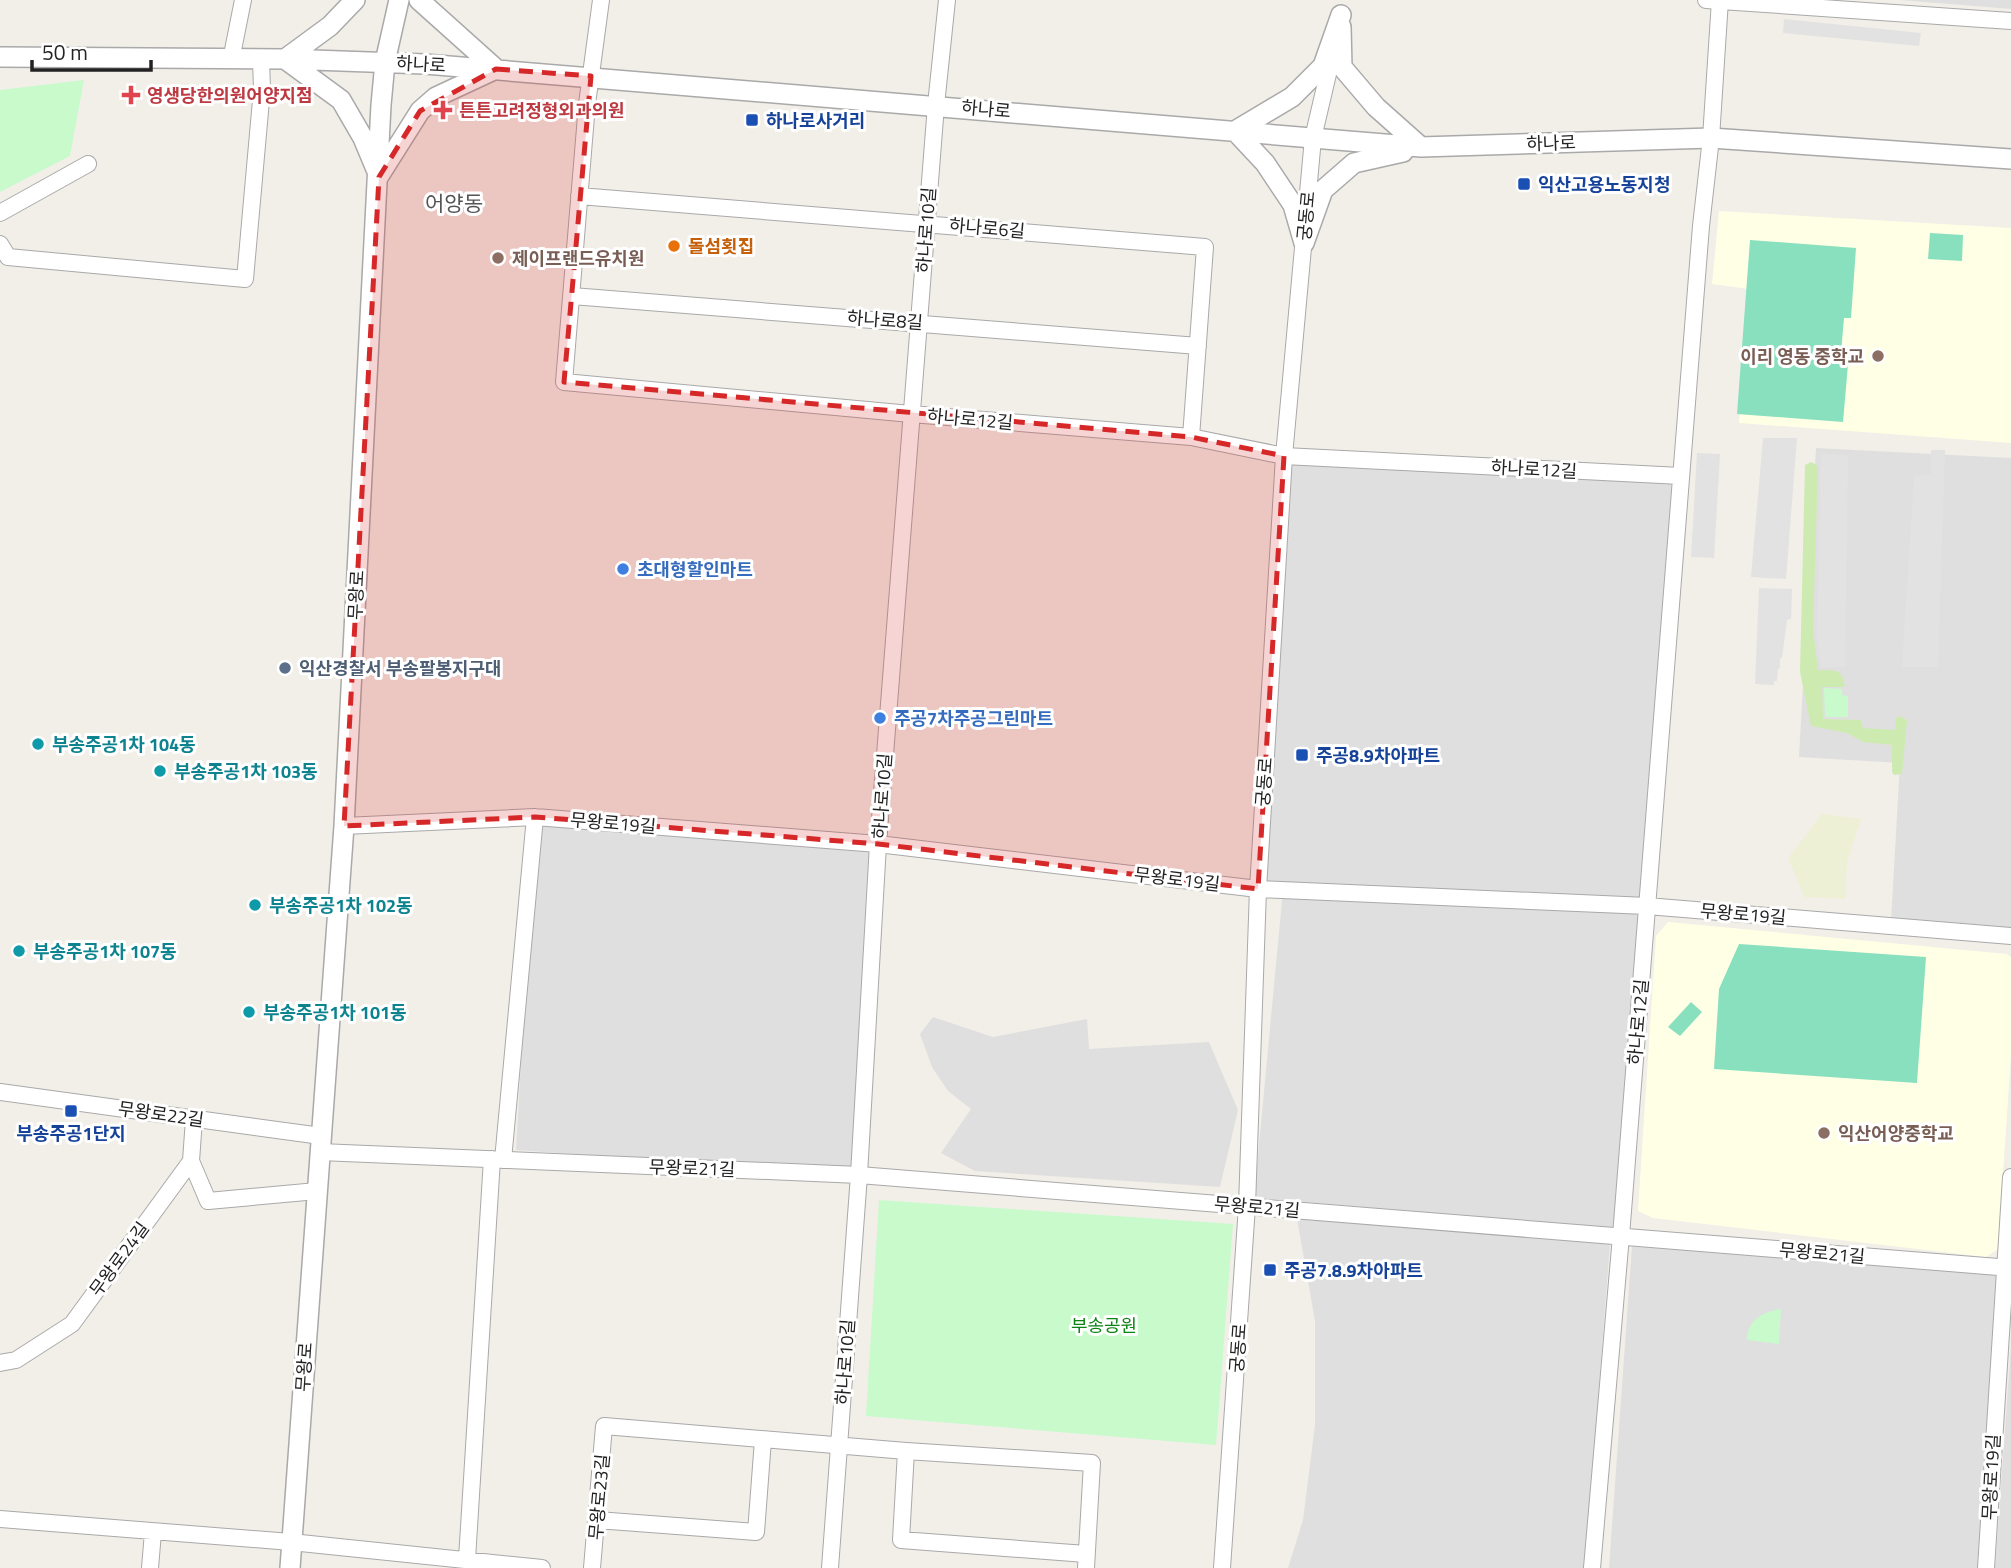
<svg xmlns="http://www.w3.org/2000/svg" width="2011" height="1568" viewBox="0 0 2011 1568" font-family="'Titillium Web','Noto Sans KR',sans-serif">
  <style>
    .residential { fill: #e0dfdf }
    .education { fill: #ffffe5 }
    .farmland { fill: #eef0d5 }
    .grass { fill: #cdebb0 }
    .park { fill: #c8facc }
    .pitch { fill: #88e0be }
    .parking { fill: #e2e2e2 }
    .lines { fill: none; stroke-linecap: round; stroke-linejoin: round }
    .minor-casing { stroke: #a9a9a9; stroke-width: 18 }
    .tertiary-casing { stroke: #a9a9a9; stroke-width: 22 }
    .minor { stroke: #fff; stroke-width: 16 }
    .tertiary { stroke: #fff; stroke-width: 19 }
    .marked { fill: #d62828; fill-opacity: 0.2; stroke: #d62828; stroke-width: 5; stroke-dasharray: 14 9; stroke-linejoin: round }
    .health-dot { fill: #e0444e; stroke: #fff; stroke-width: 2.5 }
    .transit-dot { fill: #1a4fb4; stroke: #fff; stroke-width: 2.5 }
    .food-dot { fill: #e8710a; stroke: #fff; stroke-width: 2.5 }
    .education-dot { fill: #8d6e63; stroke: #fff; stroke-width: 2.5 }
    .shop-dot { fill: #3f7fe0; stroke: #fff; stroke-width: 2.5 }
    .service-dot { fill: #5c6f8a; stroke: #fff; stroke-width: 2.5 }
    .culture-dot { fill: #0f9aa8; stroke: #fff; stroke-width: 2.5 }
    .labels { text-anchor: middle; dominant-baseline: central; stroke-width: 6; stroke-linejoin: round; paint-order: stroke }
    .street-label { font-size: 18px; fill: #222; stroke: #fff }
    .health-label { font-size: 18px; font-weight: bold; fill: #be3a42; stroke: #fff; text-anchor: start }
    .transit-label { font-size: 18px; font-weight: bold; fill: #164399; stroke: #fff; text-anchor: start }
    .food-label { font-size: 18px; font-weight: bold; fill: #c56008; stroke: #fff; text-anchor: start }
    .education-label { font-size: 18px; font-weight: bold; fill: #785e54; stroke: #fff; text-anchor: start }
    .shop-label { font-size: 18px; font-weight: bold; fill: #366cbe; stroke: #fff; text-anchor: start }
    .service-label { font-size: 18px; font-weight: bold; fill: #4e5e75; stroke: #fff; text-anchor: start }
    .culture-label { font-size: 18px; font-weight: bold; fill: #0d838f; stroke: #fff; text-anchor: start }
    .park-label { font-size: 18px; fill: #0c8416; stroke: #fff }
    .quarter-label { font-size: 21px; fill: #555; stroke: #fff }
  </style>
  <rect width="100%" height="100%" fill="#f2efe9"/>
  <path class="residential" d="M1900 0H2011V9Z
    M1816 448 2011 458V928L1891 921 1900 763 1799 757Z
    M1284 456 1681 476 1639 911 1615 1228 1254 1198 1283 890 1258 889Z
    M535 817 878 844 859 1175 516 1150Z
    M933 1017 993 1037 1087 1019 1089 1049 1209 1042 1238 1110 1220 1187 975 1171 941 1153 971 1109 948 1091 932 1067 920 1034Z
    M1297 1219 1610 1244 1585 1568H1288L1303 1520 1315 1425V1321Z
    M1632 1246 1998 1271 1977 1568H1609Z
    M2011 1346V1568H1995Z"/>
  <path class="education" d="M1719 211 2011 228V443L1739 423 1749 289 1712 284Z
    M1668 922 2007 954 2011 957V1055L1998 1249 1986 1257 1653 1218 1638 1211 1656 936Z"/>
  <path class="farmland" d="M1822 814 1861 819 1847 863 1845 899 1804 897 1788 858Z"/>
  <path class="grass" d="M1811 462 1818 466 1813 630 1818 670C1835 671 1842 667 1845 687H1822L1823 719 1861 720 1863 728 1895 730 1896 718 1900 716 1907 720 1902 774 1894 775 1892 772V745L1863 742 1847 733 1811 726 1800 672 1805 465Z"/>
  <path class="park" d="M84 80 70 156 0 192V90Z
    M1824 688 1842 689V695L1848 696V717H1825Z
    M879 1200 1233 1224 1216 1445 866 1416Z
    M1781 1309 1779 1344 1747 1340C1747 1320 1764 1311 1781 1309Z"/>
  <path class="pitch" d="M1930 233 1963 235 1962 261 1928 259Z
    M1750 240 1856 248 1851 318H1844L1841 353H1849L1843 422 1737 414Z
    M1739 944 1926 957 1917 1083 1714 1069 1719 989Z
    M1691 1002 1702 1012 1680 1036 1668 1027Z"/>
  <path class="parking" d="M1784 19 1921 33 1919 46 1783 33Z
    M1763 438H1797L1786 579 1751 577Z
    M1931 450H1945L1938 667H1902L1914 476 1931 474Z
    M1697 453 1720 454 1714 558 1691 557Z
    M1821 454 1848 455 1845 667H1821L1817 636Z
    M1759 588 1792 589 1791 619 1787 620 1782 658H1780V668L1778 669 1777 681H1774V685L1755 684Z"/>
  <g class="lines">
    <defs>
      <path id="minor" d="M601 0 587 104 564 382 911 414 1191 437 1284 456 1681 476
        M1706 0 2011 21
        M231 60 243 0
        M579 196 1205 247 1191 437
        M0 213 88 164
        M0 244 8 257 245 279 262 89 261 60
        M572 296 1198 346
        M344 826 535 817 878 844 1258 889 1647 906 2011 936
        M0 1092 321 1136
        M320 1152 859 1175 2011 1268
        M503 1160 535 817
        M191 1161 208 1201 317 1191
        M0 1363 16 1360 72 1324 191 1161 194 1119
        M906 1451 901 1540 1086 1554
        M0 1519 291 1542 542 1568
        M597 1520 756 1532 763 1440
        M467 1559 492 1159
        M150 1568 153 1532
        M592 1568 604 1426 906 1451 1092 1463 1086 1568
        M830 1568 859 1175 878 844 936 105 947 0
        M1222 1568 1247 1206 1258 889 1284 456 1313 138 1332 57
        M1592 1568 1621 1236 1701 226 1711 138 1720 0
        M1986 1568 2011 1177"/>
      <path id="tertiary" d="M355 0 330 26 285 59 341 100 363 138 376 169
        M1341 27 1342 67 1376 107 1421 147
        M0 57 285 59 425 64 1421 147 1711 138 2011 159
        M379 176 420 111 436 97 496 69 419 0
        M1304 243 1293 205 1265 163 1235 131 1292 97 1323 66 1341 15
        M1304 243 1323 190 1354 163 1403 152
        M290 1568 344 826 381 105 385 62 399 0"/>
    </defs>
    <use href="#minor" class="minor-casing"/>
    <use href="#tertiary" class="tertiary-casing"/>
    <use href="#minor" class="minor"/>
    <use href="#tertiary" class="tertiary"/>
  </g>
  <path class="marked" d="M496 69 591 76 564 382 1191 437 1284 456 1258 889 878 844 535 817 344 826 379 177 420 111Z"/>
  <g class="health-dot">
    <path d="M127.5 84.5h7v7h7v7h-7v7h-7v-7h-7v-7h7z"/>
    <path d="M439.5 99.5h7v7h7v7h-7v7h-7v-7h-7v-7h7z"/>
  </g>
  <g class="transit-dot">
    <rect x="745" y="113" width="14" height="14" rx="3.5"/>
    <rect x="1517" y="177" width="14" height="14" rx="3.5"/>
    <rect x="1295" y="748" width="14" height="14" rx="3.5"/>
    <rect x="64" y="1104" width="14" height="14" rx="3.5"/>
    <rect x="1263" y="1263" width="14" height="14" rx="3.5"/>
  </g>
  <circle class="food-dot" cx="674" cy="246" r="7"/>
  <g class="education-dot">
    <circle cx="498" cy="258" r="7"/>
    <circle cx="1878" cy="356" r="7"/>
    <circle cx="1824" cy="1133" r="7"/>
  </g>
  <g class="shop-dot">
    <circle cx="623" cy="569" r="7"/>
    <circle cx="880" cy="718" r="7"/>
  </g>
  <circle class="service-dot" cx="285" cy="668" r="7"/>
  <g class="culture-dot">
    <circle cx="38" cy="744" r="7"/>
    <circle cx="160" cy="771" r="7"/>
    <circle cx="255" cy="905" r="7"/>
    <circle cx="19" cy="951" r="7"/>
    <circle cx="249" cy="1012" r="7"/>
  </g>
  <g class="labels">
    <g class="street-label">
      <text transform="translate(421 64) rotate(3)">하나로</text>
      <text transform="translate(986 109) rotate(5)">하나로</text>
      <text transform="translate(1551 143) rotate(-2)">하나로</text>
      <text transform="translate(1306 216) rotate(-85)">궁동로</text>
      <text transform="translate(987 228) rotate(5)">하나로6길</text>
      <text transform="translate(926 230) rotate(-86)">하나로10길</text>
      <text transform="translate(885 320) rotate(4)">하나로8길</text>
      <text transform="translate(970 419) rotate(5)">하나로12길</text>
      <text transform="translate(1534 469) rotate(3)">하나로12길</text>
      <text transform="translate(356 595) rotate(-87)">무왕로</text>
      <text transform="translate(1264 782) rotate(-86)">궁동로</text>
      <text transform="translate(882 796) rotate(-86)">하나로10길</text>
      <text transform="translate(613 823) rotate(5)">무왕로19길</text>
      <text transform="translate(1177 879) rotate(7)">무왕로19길</text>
      <text transform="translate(1743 914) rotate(5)">무왕로19길</text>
      <text transform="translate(1638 1022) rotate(-85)">하나로12길</text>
      <text transform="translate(161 1114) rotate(8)">무왕로22길</text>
      <text transform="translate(692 1168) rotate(2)">무왕로21길</text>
      <text transform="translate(1257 1207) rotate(5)">무왕로21길</text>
      <text transform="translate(1822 1253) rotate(5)">무왕로21길</text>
      <text transform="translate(119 1259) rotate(-54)">무왕로24길</text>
      <text transform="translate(1238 1348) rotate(-86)">궁동로</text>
      <text transform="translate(845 1362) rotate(-86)">하나로10길</text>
      <text transform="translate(304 1367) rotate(-86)">무왕로</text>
      <text transform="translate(1991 1477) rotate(-87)">무왕로19길</text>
      <text transform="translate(599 1497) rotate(-85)">무왕로23길</text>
    </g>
    <g class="health-label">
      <text x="147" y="95">영생당한의원어양지점</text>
      <text x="459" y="110">튼튼고려정형외과의원</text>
    </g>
    <g class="transit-label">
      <text x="766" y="120">하나로사거리</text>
      <text x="1538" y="184">익산고용노동지청</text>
      <text x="1316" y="755">주공8.9차아파트</text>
      <text x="71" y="1133" text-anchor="middle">부송주공1단지</text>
      <text x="1284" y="1270">주공7.8.9차아파트</text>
    </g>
    <g class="food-label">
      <text x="688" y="246">돌섬횟집</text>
    </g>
    <g class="education-label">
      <text x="512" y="258">제이프랜드유치원</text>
      <text x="1864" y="356" text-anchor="end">이리 영동 중학교</text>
      <text x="1838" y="1133">익산어양중학교</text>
    </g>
    <g class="shop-label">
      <text x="637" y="569">초대형할인마트</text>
      <text x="894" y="718">주공7차주공그린마트</text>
    </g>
    <g class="service-label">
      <text x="299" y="668">익산경찰서 부송팔봉지구대</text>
    </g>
    <g class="culture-label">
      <text x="52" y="744">부송주공1차 104동</text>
      <text x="174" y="771">부송주공1차 103동</text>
      <text x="269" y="905">부송주공1차 102동</text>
      <text x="33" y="951">부송주공1차 107동</text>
      <text x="263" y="1012">부송주공1차 101동</text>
    </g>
    <g class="park-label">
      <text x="1104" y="1325">부송공원</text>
    </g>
    <g class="quarter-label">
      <text x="454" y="203">어양동</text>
    </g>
  </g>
  <path d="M32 60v10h119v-10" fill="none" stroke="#222222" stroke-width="3.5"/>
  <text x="42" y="60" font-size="21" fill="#222222" stroke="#ffffff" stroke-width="5" paint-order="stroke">50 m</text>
</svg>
